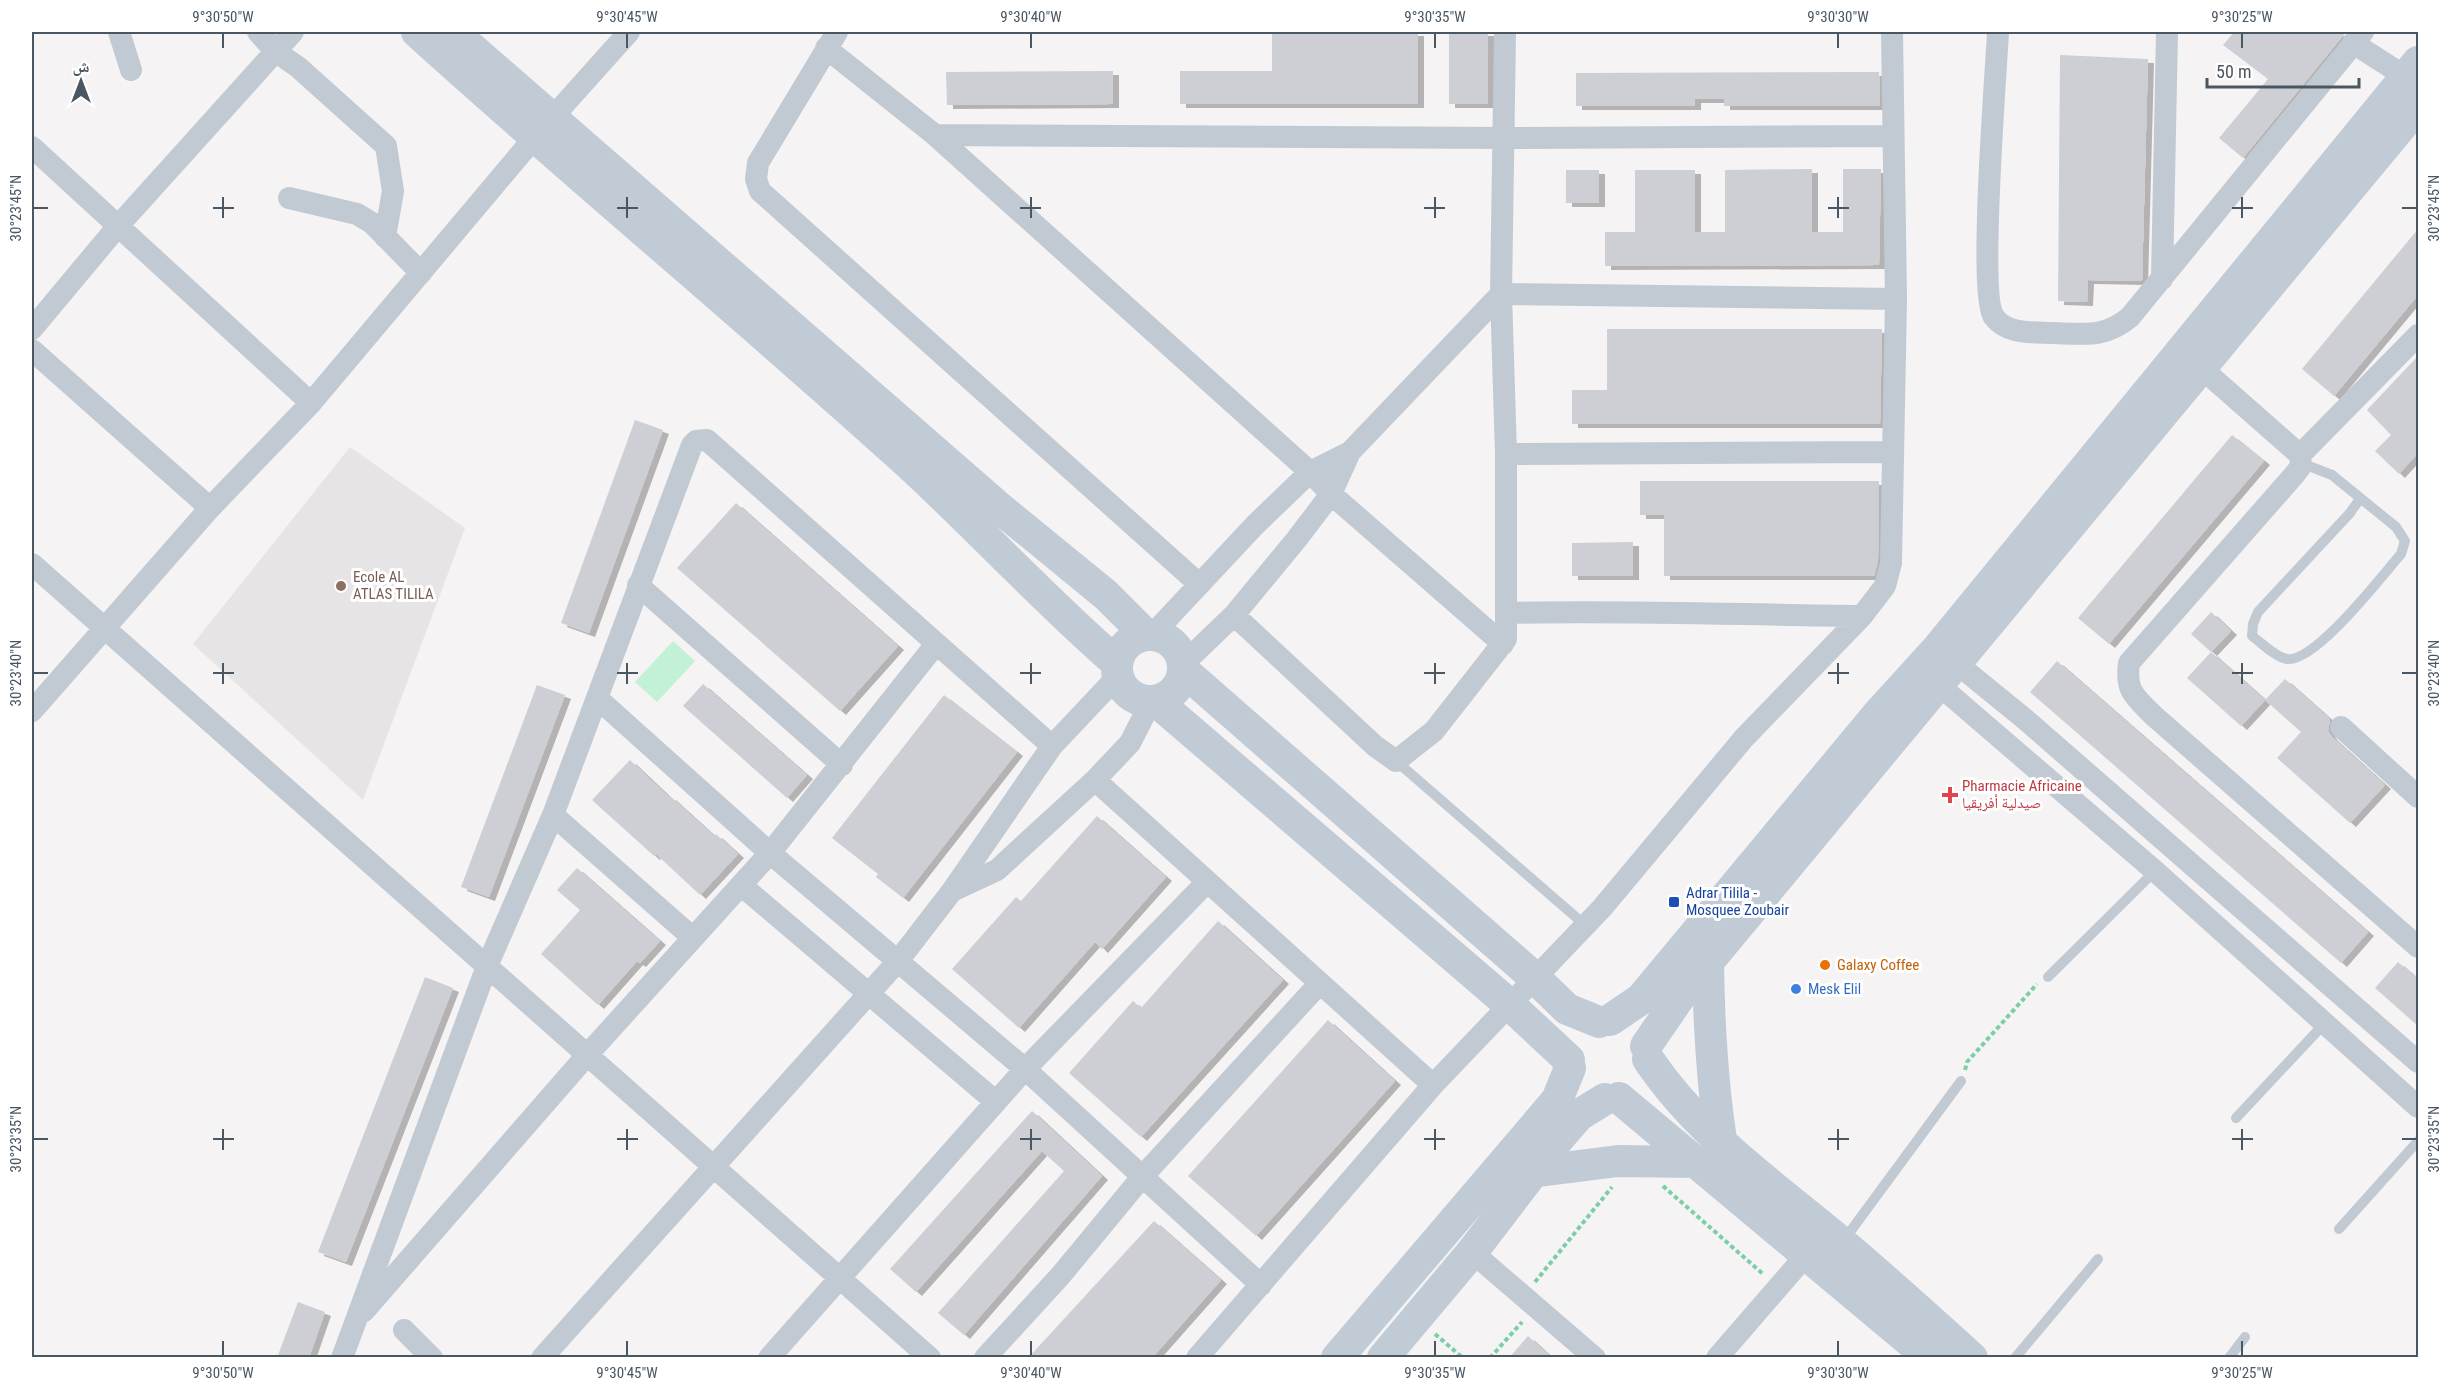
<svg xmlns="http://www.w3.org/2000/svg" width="2450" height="1389" viewBox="0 0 2450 1389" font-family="'Roboto Condensed','Noto Naskh Arabic',sans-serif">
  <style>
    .education { fill: #e6e4e5 }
    .green { fill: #c3f1d5 }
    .building { fill: #cdcfd5; filter: url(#shadow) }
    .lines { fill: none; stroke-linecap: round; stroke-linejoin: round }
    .path { stroke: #7ad0a6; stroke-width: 4; stroke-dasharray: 4.5 3; stroke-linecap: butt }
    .lane { stroke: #c1cad2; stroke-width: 10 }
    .street { stroke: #c1cad2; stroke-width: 22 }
    .secondary { stroke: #c1cbd6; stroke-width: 32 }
    .ticks { fill: none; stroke: #4a5661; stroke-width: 2 }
    .education-dot { fill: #8d6e63; stroke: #fff; stroke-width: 2 }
    .health-dot { fill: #e0444e; stroke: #fff; stroke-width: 2 }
    .transit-dot { fill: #1a4fb4; stroke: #fff; stroke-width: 2 }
    .food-dot { fill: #e8710a; stroke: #fff; stroke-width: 2 }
    .shop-dot { fill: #3f7fe0; stroke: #fff; stroke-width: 2 }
    .labels { text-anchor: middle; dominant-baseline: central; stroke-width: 6; stroke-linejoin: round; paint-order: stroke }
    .education-label { font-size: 15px; fill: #785e54; stroke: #fff; text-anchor: start }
    .health-label { font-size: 15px; fill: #be3a42; stroke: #fff; text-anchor: start }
    .transit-label { font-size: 15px; fill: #164399; stroke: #fff; text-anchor: start }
    .food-label { font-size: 15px; fill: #c56008; stroke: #fff; text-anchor: start }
    .shop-label { font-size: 15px; fill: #366cbe; stroke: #fff; text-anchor: start }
    .neatline { fill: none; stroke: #4a5661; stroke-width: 2 }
    .ticks-label { font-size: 15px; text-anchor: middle; fill: #4a5661 }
  </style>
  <defs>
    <filter id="shadow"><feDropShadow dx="6" dy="4" stdDeviation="0" flood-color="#0004"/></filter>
  </defs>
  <rect width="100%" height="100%" fill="#f5f3f3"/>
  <path class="education" d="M350 447 465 528 363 800 193 644Z"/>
  <path class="green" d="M673 641 695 661 657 702 635 682Z"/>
  <path class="building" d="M1272 32H1418V104H1180V71H1272Z
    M1449 32H1488V104H1449Z
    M2234 32H2346L2243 158 2219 138 2268 79 2223 45Z
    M2060 55 2148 59 2142 281 2088 280 2087 302 2058 301Z
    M1113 71V104L947 105 946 72Z
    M1879 72 1880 106H1724V99H1695V106H1576V73Z
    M1812 169V232H1843V169H1881L1879 265 1605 266V232H1635V170H1695V232H1725V170Z
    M1566 170H1599V203H1566Z
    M2418 229V295L2334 396 2302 369Z
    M1607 329H1882L1880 424H1572V390H1607Z
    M2418 356V453L2399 474 2375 451 2391 435 2367 410Z
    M635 420 663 430 589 633 561 623Z
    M2232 435 2264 461 2109 644 2078 618Z
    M1640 481H1879L1878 561 1874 576H1664V515H1640Z
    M736 503 898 646 840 711 677 568Z
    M1633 542V576H1572V543Z
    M2211 612 2231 631 2211 652 2265 700 2241 726 2187 678 2211 652 2191 634Z
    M2057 661 2368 932 2341 963 2030 692Z
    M2285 679 2330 719 2328 731 2332 737 2385 785 2350 823 2277 758 2301 732 2265 700Z
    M703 684 807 775 787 798 683 706Z
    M537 685 565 695 489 897 461 887Z
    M944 695 1017 752 903 898 876 877 878 874 832 838Z
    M630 760 669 797 670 796 714 836 716 834 738 854 700 895 656 854 654 856 592 800Z
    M1097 816 1166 877 1102 949 1095 942 1019 1028 952 969 1016 897 1021 901Z
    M577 868 660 941 640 963 637 961 598 1005 541 954 580 910 557 890Z
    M1218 921 1283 980 1141 1137 1069 1073 1133 1001 1141 1008Z
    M2398 962 2418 979V1026L2375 988Z
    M425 977 453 988 346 1262 318 1252Z
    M1328 1020 1395 1081 1256 1236 1188 1176Z
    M1032 1111 1102 1176 964 1335 938 1313 1064 1171 1042 1151 916 1292 890 1269Z
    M1154 1221 1221 1280 1152 1358H1028Z
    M298 1302 325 1312 309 1358H277Z
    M1528 1336 1552 1358H1509Z"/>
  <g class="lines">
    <path class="path" d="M1965 1070 1967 1062 2037 984
      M1663 1186 1763 1274
      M1535 1282 1612 1187
      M1435 1334 1463 1358
      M1490 1358 1522 1322"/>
    <path class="lane" d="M2301 463 2332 475 2396 527 2405 541 2401 554C2381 577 2315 663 2287 659 2275 657 2262 643 2252 636L2253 624 2258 612 2350 513 2359 500
      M1396 761 1585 925
      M2048 977 2155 871
      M2236 1118 2324 1024
      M2339 1229 2418 1141
      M1844 1240 1961 1081
      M2015 1358 2098 1259
      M2229 1358 2245 1337"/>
    <path class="street" d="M119 32 131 70
      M258 32 275 51 298 67 386 146 393 191 385 237
      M837 32 758 163 756 179 760 191 1199 584
      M1998 32C1996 74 1978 294 1994 317 2007 335 2034 332 2053 333 2085 334 2105 338 2130 317L2363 32
      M2353 43 2417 84
      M826 48 935 135 1310 472 1331 494 1503 644
      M935 135 1506 138 1893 136
      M32 147 311 403
      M289 198 357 214 372 223 421 273
      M2162 279 2167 32
      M32 329 118 226 293 32
      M32 350 210 508
      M2191 359 2300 455 2418 335
      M1506 454 1892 452
      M2300 455 2301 466 2295 474 2129 663C2125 691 2135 697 2154 716L2418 947
      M32 564 930 1358
      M638 585 842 765
      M1507 613C1625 610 1744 615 1862 616
      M1234 615 1375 746 1396 761 1434 731 1506 639V454L1501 294 1505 32
      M1152 635 1255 525 1310 472 1350 452 1501 294 1896 299
      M1945 654 2026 720 2418 1062
      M1184 663 1234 615 1296 540 1331 494 1350 452
      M1926 674 2155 871 2418 1107
      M597 698 770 853 1025 1069 1261 1285
      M32 711 210 508 311 403 534 138 629 32
      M2341 727 2418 797
      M1095 780 1433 1085
      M553 815 693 938
      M741 885 996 1102
      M954 890 997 870 1095 780 1130 743 1151 702
      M1472 1252 1595 1358
      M364 1311 588 1054 770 853 936 644
      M404 1330 432 1358
      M342 1358 487 966 553 815 692 445 696 441 707 440 1052 746
      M542 1358 898 961 952 891 1052 746 1118 676
      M769 1358 1025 1069 1207 882
      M985 1358 1061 1275 1142 1177 1320 983
      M1197 1358 1433 1085 1602 908 1744 738 1862 616 1885 586 1891 563 1896 299 1892 32
      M1717 1358 1807 1254"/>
    <path class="secondary" d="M417 32C576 176 742 313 901 457 975 524 1042 598 1117 663
      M453 32 1002 510 1106 595 1146 635
      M1117 668a33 33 0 1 1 66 0a33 33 0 1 1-66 0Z
      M1184 671 1536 979 1567 1009 1599 1022
      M1156 701 1511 1006 1569 1060
      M1708 964C1709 1026 1712 1085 1722 1146
      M1610 1020 1641 999 1878 714 1938 648 2418 62
      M1646 1046 1683 992 2418 106
      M1648 1059C1699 1135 1773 1185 1842 1243 1886 1280 1929 1319 1972 1358
      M1619 1098 1930 1358
      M1531 1172 1618 1161 1697 1162
      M1337 1358 1557 1100 1570 1068
      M1383 1358 1472 1252 1560 1137 1579 1115 1605 1099"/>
  </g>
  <path class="ticks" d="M223 33V48M627 33V48M1031 33V48M1435 33V48M1838 33V48M2242 33V48M223 197V218M627 197V218M1031 197V218M1435 197V218M1838 197V218M2242 197V218M33 208H48M213 208H234M617 208H638M1020 208H1041M1424 208H1445M1828 208H1849M2232 208H2253M2402 208H2417M223 663V684M627 663V684M1031 663V684M1435 663V684M1838 663V684M2242 663V684M33 673H48M213 673H234M617 673H638M1020 673H1041M1424 673H1445M1828 673H1849M2232 673H2253M2402 673H2417M223 1129V1150M627 1129V1150M1031 1129V1150M1435 1129V1150M1838 1129V1150M2242 1129V1150M33 1139H48M213 1139H234M617 1139H638M1020 1139H1041M1424 1139H1445M1828 1139H1849M2232 1139H2253M2402 1139H2417M223 1341V1356M627 1341V1356M1031 1341V1356M1435 1341V1356M1838 1341V1356M2242 1341V1356"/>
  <circle class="education-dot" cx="341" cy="586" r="6"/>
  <path class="health-dot" d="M1947 786h6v6h6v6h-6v6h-6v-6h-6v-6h6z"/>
  <rect class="transit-dot" x="1668" y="896" width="12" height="12" rx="3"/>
  <circle class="food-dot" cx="1825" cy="965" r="6"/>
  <circle class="shop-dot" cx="1796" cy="989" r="6"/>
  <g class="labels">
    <g class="education-label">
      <text x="353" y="577">Ecole AL<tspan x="353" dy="17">ATLAS TILILA</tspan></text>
    </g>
    <g class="health-label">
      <text x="1962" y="786">Pharmacie Africaine<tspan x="1962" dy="17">صيدلية أفريقيا</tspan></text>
    </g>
    <g class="transit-label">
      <text x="1686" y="893">Adrar Tilila -<tspan x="1686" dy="17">Mosquee Zoubair</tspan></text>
    </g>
    <g class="food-label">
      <text x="1837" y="965">Galaxy Coffee</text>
    </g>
    <g class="shop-label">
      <text x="1808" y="989">Mesk Elil</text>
    </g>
  </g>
  <rect width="2450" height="1389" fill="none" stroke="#ffffff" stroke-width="66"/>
  <g transform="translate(81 81)" stroke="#ffffff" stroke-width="4.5" paint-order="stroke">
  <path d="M0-4.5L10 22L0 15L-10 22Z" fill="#4a5661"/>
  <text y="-9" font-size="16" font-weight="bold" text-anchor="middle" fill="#4a5661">ش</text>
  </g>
  <path d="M2207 78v9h152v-9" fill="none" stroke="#4a5661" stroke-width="3"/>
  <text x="2216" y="78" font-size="18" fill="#4a5661" stroke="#ffffff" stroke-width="4.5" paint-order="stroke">50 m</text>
  <rect x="33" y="33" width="2384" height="1323" class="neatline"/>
  <g class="ticks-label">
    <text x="223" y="22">9°30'50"W</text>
    <text x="627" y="22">9°30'45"W</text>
    <text x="1031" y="22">9°30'40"W</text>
    <text x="1435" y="22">9°30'35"W</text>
    <text x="1838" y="22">9°30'30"W</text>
    <text x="2242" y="22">9°30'25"W</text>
    <text transform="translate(16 208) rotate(-90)" y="5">30°23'45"N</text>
    <text transform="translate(2434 208) rotate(-90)" y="5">30°23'45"N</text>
    <text transform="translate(16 673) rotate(-90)" y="5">30°23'40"N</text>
    <text transform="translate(2434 673) rotate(-90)" y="5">30°23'40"N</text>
    <text transform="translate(16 1139) rotate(-90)" y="5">30°23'35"N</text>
    <text transform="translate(2434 1139) rotate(-90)" y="5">30°23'35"N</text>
    <text x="223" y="1378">9°30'50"W</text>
    <text x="627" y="1378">9°30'45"W</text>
    <text x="1031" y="1378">9°30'40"W</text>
    <text x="1435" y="1378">9°30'35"W</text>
    <text x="1838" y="1378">9°30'30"W</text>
    <text x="2242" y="1378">9°30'25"W</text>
  </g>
</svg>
